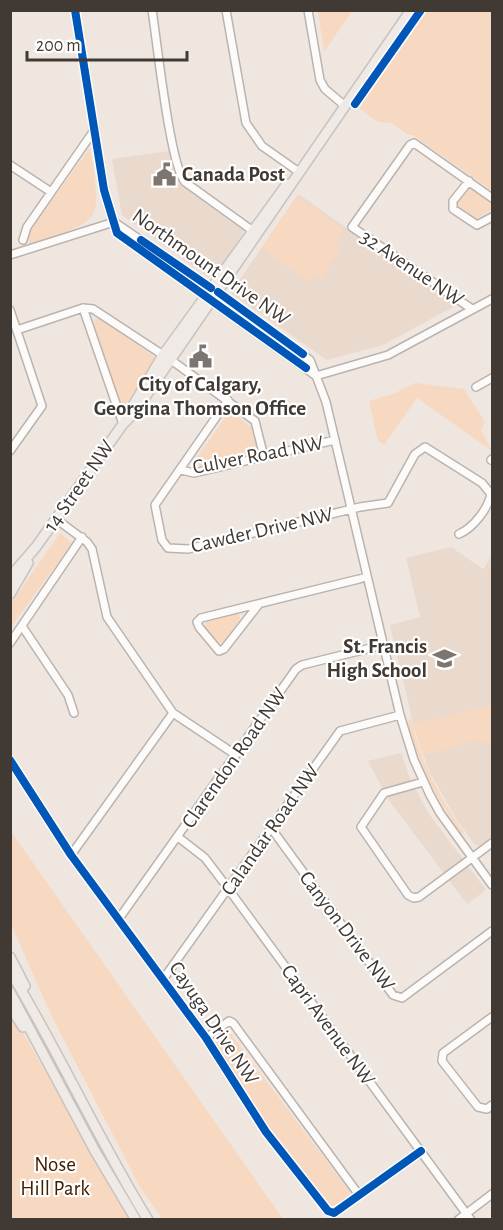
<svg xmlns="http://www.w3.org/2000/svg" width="503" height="1230" viewBox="0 0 503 1230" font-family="'Alegreya Sans',sans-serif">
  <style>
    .built { fill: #ead9cd }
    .green { fill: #f7d8c0 }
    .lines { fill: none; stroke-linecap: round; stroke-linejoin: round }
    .minor-casing { stroke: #bab3ae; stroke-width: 10 }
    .major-casing { stroke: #c8c3c0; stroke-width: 12 }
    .minor { stroke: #fdfbfa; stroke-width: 7 }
    .major { stroke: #f0eae6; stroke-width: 9 }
    .cycleway-casing { stroke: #fff; stroke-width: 11 }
    .cycleway { stroke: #0057b8; stroke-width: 8 }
    .labels { text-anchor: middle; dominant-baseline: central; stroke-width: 4.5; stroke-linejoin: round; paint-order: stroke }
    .poi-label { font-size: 21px; font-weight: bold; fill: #403934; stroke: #fff; text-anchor: start }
    .street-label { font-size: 21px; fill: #403934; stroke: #fff }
    .park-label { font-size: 21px; fill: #412000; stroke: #fff }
  </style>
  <rect width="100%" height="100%" fill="#efe6df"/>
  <path class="built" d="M170 151 179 184 244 231 215 277H208L122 215 112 159Z
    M298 194 454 303 455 306 383 345 327 360 231 293Z
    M451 547 483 569 492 556V837L480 846 475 845 455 817 429 771 414 727 390 625 420 617 406 558Z
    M401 753 410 779 429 814 486 890 467 904 388 799 368 761Z"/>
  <path class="green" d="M318 11H352L324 52Z
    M423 11H492V191L413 135H409L391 123 378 122 356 106Z
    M90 148C103 228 101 218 29 245V232Z
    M468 189H473L491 202V210L474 220 458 209 457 202Z
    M297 197 344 229 335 243 342 248 321 278 316 275 312 280 308 281 261 248Z
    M100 318 156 358 125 406 119 403 93 324 95 319Z
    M415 383 464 389 485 422 481 430 492 451 417 398 384 445 378 441 369 401 393 394Z
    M233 412 252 428 258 453 255 456 201 467 197 462 198 456 227 415Z
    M60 533 72 543 11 627V603Z
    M235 613 239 615 240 619 223 643H215L205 629V624L209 620Z
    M492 705V745L476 740 423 756 413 724Z
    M411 718C420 761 439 796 464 832L461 834C437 800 418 764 408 722Z
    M10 830 283 1219H162L140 1187 51 1015 11 924Z
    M10 1010 130 1219H11Z
    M228 1030 350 1192 348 1197 336 1206H330L269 1131 215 1043 217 1036Z"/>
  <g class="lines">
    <defs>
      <path id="minor" d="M75 10 104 190 117 233 316 376
        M152 10C157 41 170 166 185 182L253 231
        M226 10 246 123 262 146 299 172
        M308 10 320 80 325 89 345 106
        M10 165 51 192
        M469 181 453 201V209L477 225 492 217
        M23 240 27 227 95 129
        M10 255 114 222 227 299 310 360 326 402 400 715 414 760 430 795 440 813 492 885
        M83 308 123 424
        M472 309 352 227 410 145 414 143 492 198
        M10 310 42 406 10 451
        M17 330 83 308 93 309 163 355
        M171 360 255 421 264 457
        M316 376 388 355 492 299
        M476 387 492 378
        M228 400 155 505 162 540 168 548 188 549 360 507 388 503 415 454 425 447 482 483 491 494C488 509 473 528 459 534
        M491 460 492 459
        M181 470 194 473 335 440
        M56 519 87 542 92 549 107 617 173 713 236 755
        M259 604 224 649 219 651 199 627 197 622 201 618 359 579 366 577
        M22 626 68 695 74 713
        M10 643 82 537
        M10 760 71 855 206 1038 266 1132 328 1211 334 1213 421 1151
        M423 782 384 793 361 827 408 895 414 898 419 897 492 843
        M271 828 393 995 402 998 492 931
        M178 837 205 858 224 883 471 1220
        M71 855 173 713
        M118 920 296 669 302 665 383 645
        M164 978 340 731 400 715
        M492 1017 443 1053 442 1061 478 1107 487 1109 492 1105
        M206 1038 229 1021 233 1023 359 1195
        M458 1220 492 1194"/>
      <path id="major" d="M125 419 163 355 287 184
        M10 577 36 547 123 424 134 413 411 10
        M10 594 28 563
        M10 957 25 986
        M10 971C59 1052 98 1139 148 1220
        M10 992 95 1151 136 1220
        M10 1006 23 1027"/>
    </defs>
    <use href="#minor" class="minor-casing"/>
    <use href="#major" class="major-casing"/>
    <use href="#minor" class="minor"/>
    <use href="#major" class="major"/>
    <defs>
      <path id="cycleway" d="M75 10 104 190 117 233 306 368
        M355 104 421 10
        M141 240 211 288
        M218 292 303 354
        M10 760 71 855 206 1038 266 1132 328 1211 334 1213 421 1151"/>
    </defs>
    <use href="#cycleway" class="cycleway-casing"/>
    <use href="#cycleway" class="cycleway"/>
  </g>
  <defs>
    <symbol id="civic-bare" viewBox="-9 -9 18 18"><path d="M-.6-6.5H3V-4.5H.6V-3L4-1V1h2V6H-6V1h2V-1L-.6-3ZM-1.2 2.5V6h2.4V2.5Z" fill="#7d7670" stroke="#fff" stroke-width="2.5" paint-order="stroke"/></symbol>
    <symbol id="school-bare" viewBox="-9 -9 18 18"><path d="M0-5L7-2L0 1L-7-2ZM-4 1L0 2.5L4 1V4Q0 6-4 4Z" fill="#7d7670" stroke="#fff" stroke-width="2.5" paint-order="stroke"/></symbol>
  </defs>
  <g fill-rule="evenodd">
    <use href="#civic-bare" x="148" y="158" width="33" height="33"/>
    <use href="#civic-bare" x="184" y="340" width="33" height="33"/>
    <use href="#school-bare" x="428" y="642" width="33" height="33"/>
  </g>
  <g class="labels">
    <g class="poi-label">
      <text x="182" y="174">Canada Post</text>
      <text x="200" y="384" text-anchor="middle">City of Calgary,<tspan x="200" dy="24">Georgina Thomson Office</tspan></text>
      <text x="427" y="646" text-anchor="end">St. Francis<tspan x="427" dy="24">High School</tspan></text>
    </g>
    <g class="street-label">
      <text transform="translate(211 267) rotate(35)">Northmount Drive NW</text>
      <text transform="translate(412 268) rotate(34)">32 Avenue NW</text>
      <text transform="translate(258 455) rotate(-11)">Culver Road NW</text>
      <text transform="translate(79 486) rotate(-55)">14 Street NW</text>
      <text transform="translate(262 530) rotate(-13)">Cawder Drive NW</text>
      <text transform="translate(234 758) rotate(-55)">Clarendon Road NW</text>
      <text transform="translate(270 830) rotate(-55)">Calandar Road NW</text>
      <text transform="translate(347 931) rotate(53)">Canyon Drive NW</text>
      <text transform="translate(214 1023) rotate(56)">Cayuga Drive NW</text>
      <text transform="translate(328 1025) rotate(54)">Capri Avenue NW</text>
    </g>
    <g class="park-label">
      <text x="55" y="1164">Nose<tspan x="55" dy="24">Hill Park</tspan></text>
    </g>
  </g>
  <rect width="503" height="1230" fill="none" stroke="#403934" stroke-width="24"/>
  <path d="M27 51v9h160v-9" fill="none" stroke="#403934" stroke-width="3"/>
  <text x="36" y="51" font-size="18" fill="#403934" stroke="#ffffff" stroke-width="4.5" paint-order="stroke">200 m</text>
</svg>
